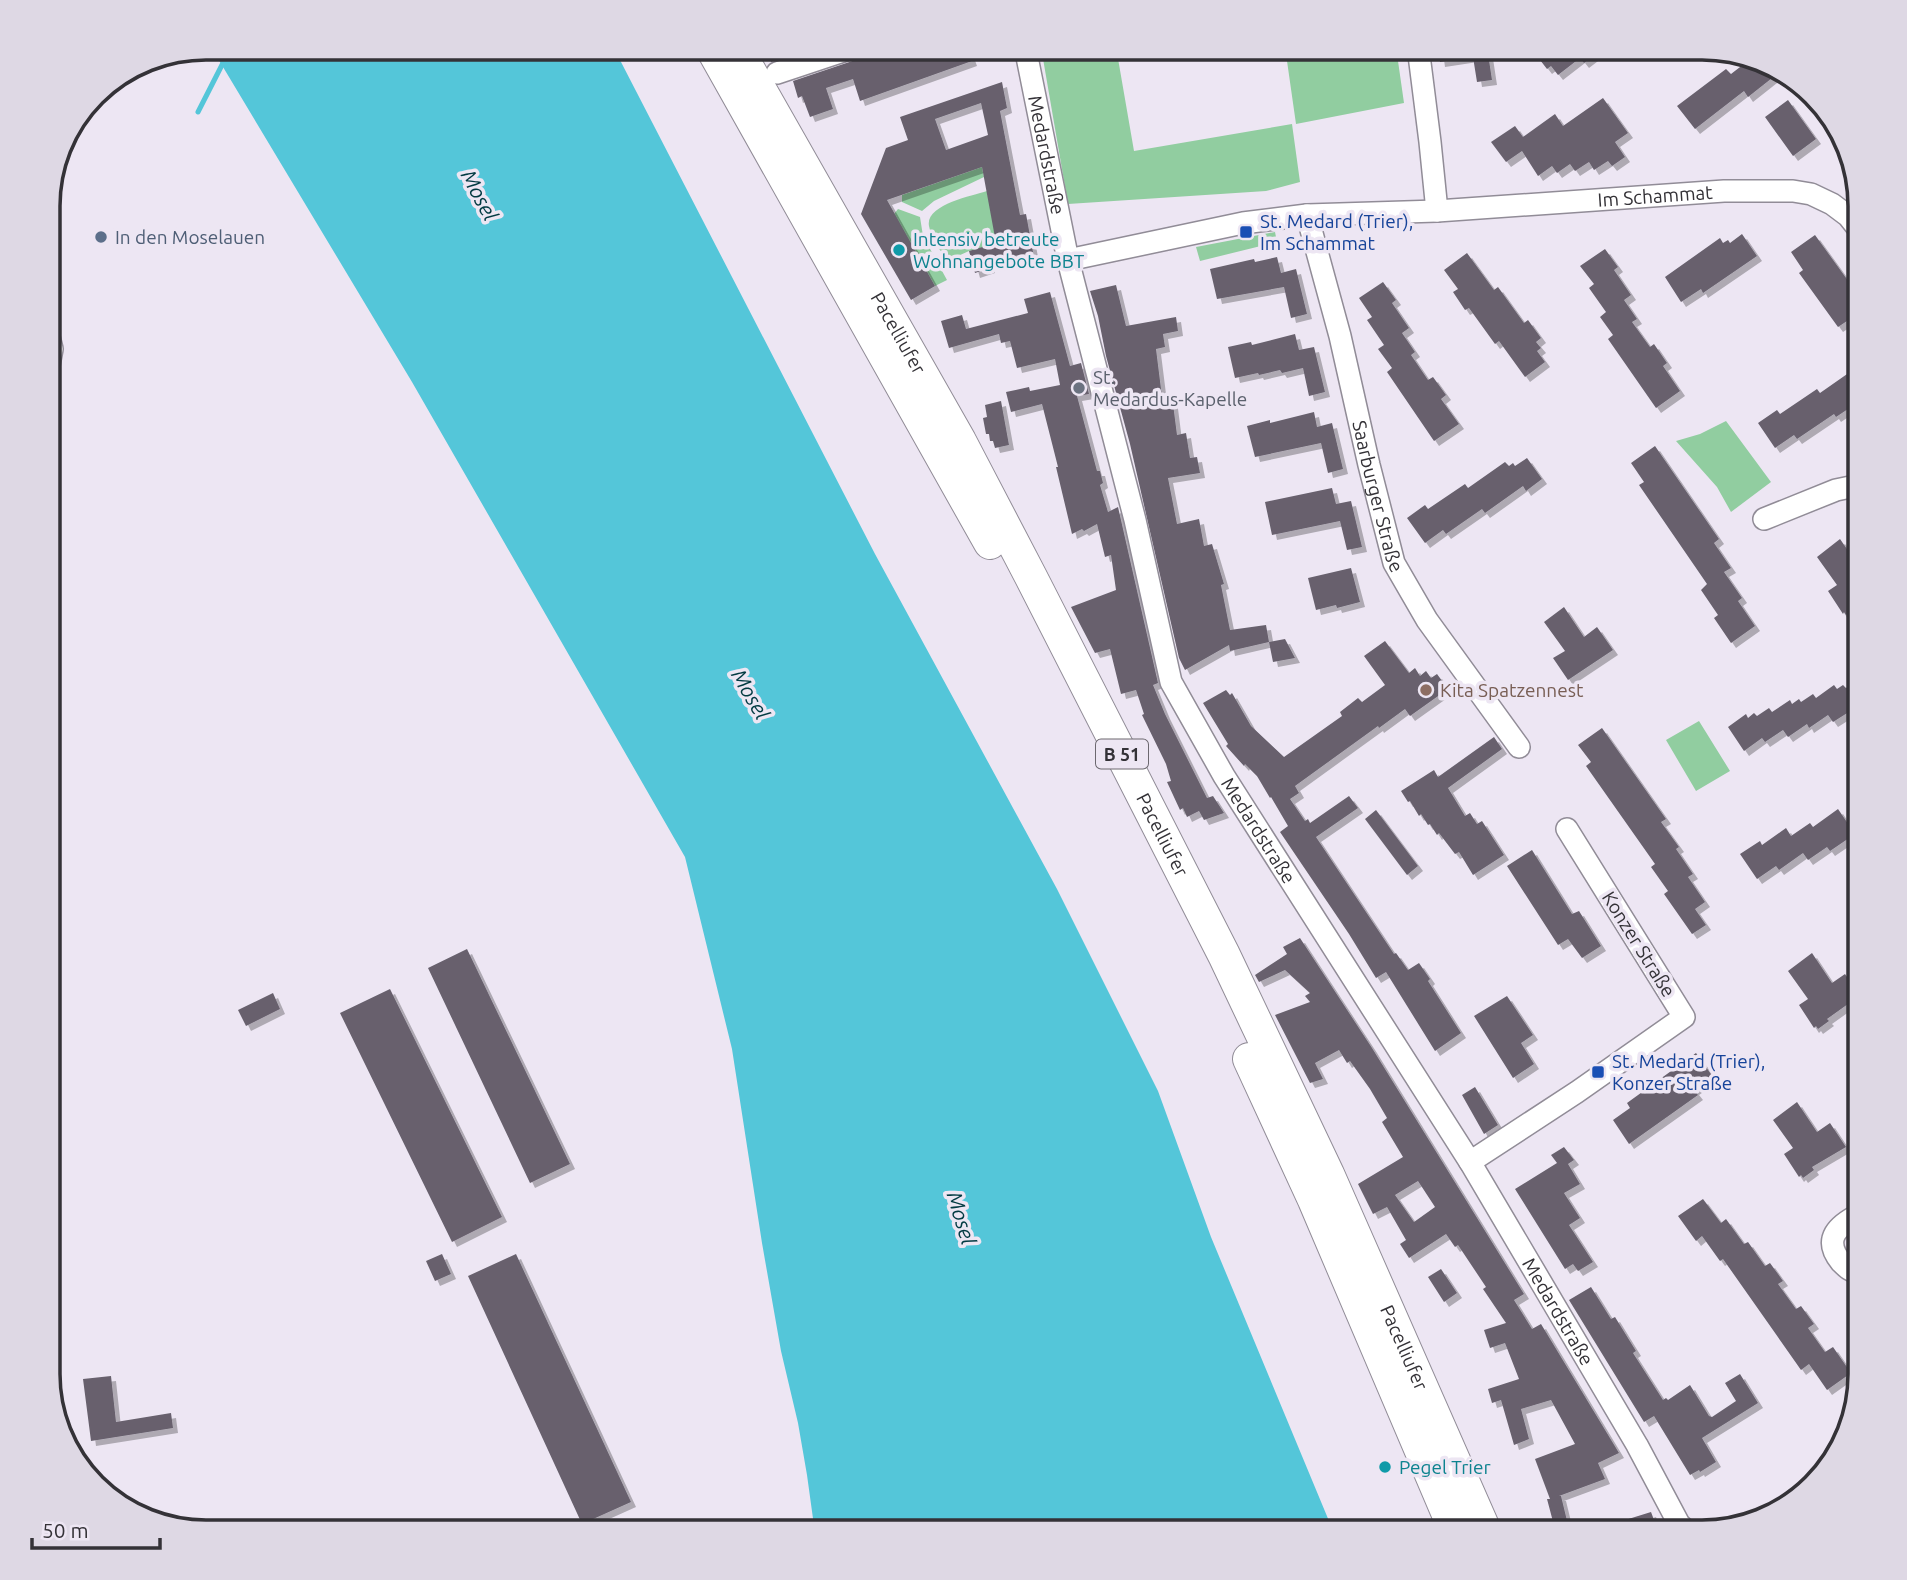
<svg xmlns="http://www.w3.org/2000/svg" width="1907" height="1580" viewBox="0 0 1907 1580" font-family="Ubuntu,sans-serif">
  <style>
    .green { fill: #91cda0 }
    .water { fill: #54c6d9 }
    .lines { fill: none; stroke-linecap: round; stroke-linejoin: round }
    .stream { stroke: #54c6d9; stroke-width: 5 }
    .building { fill: #67616d; fill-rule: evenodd; filter: url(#shadow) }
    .minor-casing { stroke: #918c97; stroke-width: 24 }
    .primary-casing { stroke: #918c97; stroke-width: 34 }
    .minor { stroke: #fff; stroke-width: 21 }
    .primary { stroke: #fff; stroke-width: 32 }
    .transit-dot { fill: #1a4fb4; stroke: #ede6f3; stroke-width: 2.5 }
    .service-dot { fill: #5c6f8a; stroke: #ede6f3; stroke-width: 2.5 }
    .culture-dot { fill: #0f9aa8; stroke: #ede6f3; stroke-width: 2.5 }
    .worship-dot { fill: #6b7280; stroke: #ede6f3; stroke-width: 2.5 }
    .education-dot { fill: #8d6e63; stroke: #ede6f3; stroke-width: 2.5 }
    .labels { text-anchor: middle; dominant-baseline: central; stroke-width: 7; stroke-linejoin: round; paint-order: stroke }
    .shield { fill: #ede6f3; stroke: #6c686f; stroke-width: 2 }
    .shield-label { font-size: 18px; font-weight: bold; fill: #343237 }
    .street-label { font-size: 19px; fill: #343237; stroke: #ede6f3 }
    .transit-label { font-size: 19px; fill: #164399; stroke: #ede6f3; text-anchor: start }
    .service-label { font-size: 19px; fill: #4e5e75; stroke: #ede6f3; text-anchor: start }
    .culture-label { font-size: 19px; fill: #0d838f; stroke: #ede6f3; text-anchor: start }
    .worship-label { font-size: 19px; fill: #5b616d; stroke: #ede6f3; text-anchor: start }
    .education-label { font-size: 19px; fill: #785e54; stroke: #ede6f3; text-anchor: start }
    .water-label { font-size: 21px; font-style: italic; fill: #023a42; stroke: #ede6f3 }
    .rim { fill: none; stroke: #343237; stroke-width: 3.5 }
  </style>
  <defs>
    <filter id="shadow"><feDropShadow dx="5" dy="5" stdDeviation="0" flood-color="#0004"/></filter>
  </defs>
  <rect width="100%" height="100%" fill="#ede6f3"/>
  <path class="green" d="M1041 47H1116L1134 151 1292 124 1300 182 1266 191 1068 204Z
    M1285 47H1396L1404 103 1296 124Z
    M982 167 984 177 934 201 922 211 902 202V195Z
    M987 191 997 244 969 251 947 261C941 251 931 238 929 226 925 205 971 196 987 191Z
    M898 209 920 217 923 236 947 280 935 286 894 214Z
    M1275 232 1277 242 1200 261 1196 247Z
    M1726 421 1771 482 1731 512 1717 487 1676 441 1700 434Z
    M1699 721 1730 771 1696 791 1666 740Z"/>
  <path class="water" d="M211 47H611L621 62 875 554 1057 889 1158 1091 1211 1237 1334 1533H815L807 1475 798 1423 781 1351 762 1243 732 1049 685 857 412 382Z"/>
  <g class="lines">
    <path class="stream" d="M198 112 225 59"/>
  </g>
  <path class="building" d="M764 47H813L771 62Z
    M894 47H967L972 61 860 101 853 79 826 88 833 109 810 117 802 96 798 98 793 81Z
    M1438 47H1487L1492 80 1477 82 1473 57 1440 62Z
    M1530 47H1605L1584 63 1580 58 1558 75 1551 66 1547 69Z
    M1753 57 1762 59 1781 71 1748 97 1744 91 1695 129 1677 106 1726 69 1731 74Z
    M1002 82 1007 108 1000 111 1020 215 1026 214 1033 252 988 262 990 268 975 273 969 251 996 243 982 167 887 200 935 286 911 300 861 214 886 148 908 140 900 117ZM981 103 988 135 946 150 935 119Z
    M1603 98 1628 133 1615 142 1625 157 1612 166 1608 161 1594 170 1589 162 1575 171 1570 164 1557 173 1552 166 1538 176 1522 151 1506 162 1491 142 1515 126 1523 137 1555 114 1563 126Z
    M1788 100 1816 139 1793 156 1765 117Z
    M1742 234 1757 256 1703 293 1701 289 1681 302 1665 277 1720 238 1723 243 1728 240 1730 243Z
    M1815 235 1854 289 1849 293 1853 298 1850 300 1859 313 1838 327 1799 273 1803 270 1791 252Z
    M1605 249 1618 267 1614 270 1631 295 1624 300 1637 319 1632 322 1650 347 1654 344 1667 363 1663 366 1680 391 1656 408 1608 339 1613 335 1600 317 1606 312 1589 288 1594 284 1580 266Z
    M1467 253 1494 290 1498 287 1524 323 1528 320 1541 338 1536 342 1541 348 1537 351 1545 362 1525 377 1499 341 1495 344 1469 308 1465 310 1453 292 1458 289 1444 270Z
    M1277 257 1281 273 1296 269 1307 314 1291 318 1284 287 1217 299 1210 269 1254 259 1255 262Z
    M1383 282 1396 300 1392 303 1409 328 1402 333 1415 352 1411 355 1428 380 1433 377 1446 395 1441 399 1459 424 1434 441 1387 372 1392 368 1378 349 1384 345 1367 320 1372 317 1359 298Z
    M1116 285 1126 326 1176 317 1178 331 1163 334 1165 347 1156 349 1162 397 1172 396 1177 435 1186 433 1190 458 1197 457 1200 473 1168 478 1177 524 1199 519 1204 546 1212 544 1224 584 1221 585 1230 630 1266 625 1269 642 1230 651 1229 645 1185 670 1179 658 1130 444 1106 356 1098 316 1090 291Z
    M1050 292 1070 366 1081 363 1089 394 1077 396 1097 471H1100L1103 483 1100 485 1108 512 1118 507 1158 683 1153 685 1165 714 1207 798 1213 796 1224 813 1204 820 1199 811 1187 817 1183 808 1180 810 1167 782 1171 781 1166 764 1142 715 1144 714 1136 690 1121 694 1110 649 1095 653 1071 607 1116 590 1111 555 1105 557 1097 524 1084 531 1082 529 1072 534 1056 467H1058L1042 404 1011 412 1006 392 1029 387 1030 391 1060 385 1055 359 1017 368 1010 341 1001 343 999 334 949 348 941 321 962 315 966 329 1028 313 1024 299Z
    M1295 334 1299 350 1314 347 1325 392 1309 396 1303 368 1282 373 1280 370 1259 375 1258 373 1235 378 1228 347 1251 342 1252 345Z
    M1860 365V401L1836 417 1834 414 1797 439 1794 435 1775 448 1758 423 1777 410 1780 414 1817 389 1820 393Z
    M1001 401 1009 445 995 448 993 441H990L989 434H986L983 418 987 417 985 405Z
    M1314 412 1317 427 1332 423 1343 469 1328 473 1321 443 1255 457 1247 426 1270 420V423Z
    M1655 446 1719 539 1714 543 1731 568 1724 572 1742 598 1738 601 1755 626 1731 643 1714 618 1718 615 1701 590 1707 584 1639 485 1644 482 1631 463Z
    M1527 458 1542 479 1526 491 1523 486 1485 513 1482 509 1446 534 1443 530 1425 543 1407 518 1425 505 1428 509 1465 484 1468 488 1505 462 1509 466 1513 463 1515 466Z
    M1332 488 1336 504 1351 501 1362 547 1347 550 1340 521 1272 535 1265 502Z
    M1840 539 1860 568V606L1846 615 1844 612 1843 614 1828 591 1837 585 1817 557Z
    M1351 568 1360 602 1337 608 1336 605 1316 610 1308 578Z
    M1564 607 1584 637 1597 627 1613 650 1568 680 1553 658 1565 651 1544 622Z
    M1285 639 1295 658 1273 662 1269 642Z
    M1385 641 1409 673 1415 668 1420 676 1426 671 1431 678 1437 674 1448 689 1410 716 1405 709 1379 728 1378 726 1295 786 1299 793 1290 799 1305 821 1308 819 1310 823 1349 796 1358 808 1316 837 1394 954 1396 953 1408 970 1419 963 1430 979 1428 981 1461 1033 1435 1051 1386 972 1376 978 1349 934 1280 832 1288 826 1271 797 1270 798 1257 776 1245 764 1244 766 1226 746 1228 744 1203 703 1226 690 1230 695 1232 693 1251 726 1284 757 1342 716 1340 712 1358 698 1362 702 1385 685 1364 656Z
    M1860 679V721L1852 710 1833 722 1828 715 1809 728 1807 724 1788 737 1783 730 1765 742 1762 738 1744 751 1728 727 1746 714 1748 718 1754 713 1757 716 1769 708 1772 712 1790 700 1792 704 1799 699 1801 702 1813 694 1816 698 1834 685 1837 689 1843 685 1846 688Z
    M1602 728 1666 819 1661 822 1679 847 1676 849 1693 874 1688 877 1705 902 1695 909 1706 925 1692 934 1664 894 1668 891 1651 867 1655 864 1586 766 1591 762 1578 745Z
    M1494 737 1502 749 1448 788 1465 816 1470 813 1477 824 1482 821 1504 855 1473 875 1459 852 1455 854 1439 833 1437 835 1430 824 1428 825 1421 814 1419 816 1410 801 1408 802 1401 791 1434 770 1438 777Z
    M1838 809 1855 834 1830 851 1827 847 1808 860 1803 853 1779 870 1776 866 1757 879 1740 854 1760 841 1762 845 1786 828 1791 836 1810 823 1813 827Z
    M1376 810 1418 866 1407 875 1365 819Z
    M1532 850 1572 914 1579 911 1601 946 1582 958 1568 939 1558 945 1507 866Z
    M1300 938 1372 1048 1524 1294 1514 1300 1532 1329 1541 1324 1619 1453 1598 1463 1605 1479 1559 1496H1561L1570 1533H1556L1547 1499H1550L1535 1459 1575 1444 1551 1400 1521 1409 1529 1439 1514 1445 1501 1400 1492 1403 1488 1389 1519 1379 1505 1343 1490 1348 1484 1330 1506 1323 1483 1289 1486 1287 1458 1245 1455 1247 1446 1234 1409 1258 1400 1244 1406 1240 1387 1207 1373 1214 1358 1184 1403 1157 1382 1122 1387 1118 1370 1089 1350 1061 1347 1063 1339 1050 1315 1063 1323 1079 1310 1083 1275 1015 1310 1002 1305 996 1310 993 1285 970 1259 982 1255 975 1287 954 1283 947ZM1418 1181 1435 1207 1414 1222 1395 1195Z
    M467 949 570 1164 530 1183 428 968Z
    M1812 953 1832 983 1845 974 1860 996V999L1850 1006 1848 1004 1827 1019 1829 1021 1818 1029 1816 1026 1814 1028 1799 1005 1808 999 1788 971Z
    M390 989 502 1217 452 1242 340 1013Z
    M273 993 280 1009 246 1026 238 1010Z
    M1507 996 1533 1035 1521 1043 1534 1064 1513 1078 1474 1016Z
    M1696 1053 1713 1077 1694 1090 1698 1095 1629 1144 1613 1120 1630 1108 1627 1103Z
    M1475 1087 1498 1125 1484 1134 1462 1095Z
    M1797 1102 1817 1132 1830 1123 1846 1147 1812 1167 1814 1170 1803 1178 1801 1175 1799 1177 1784 1154 1793 1148 1773 1120Z
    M1564 1147 1574 1160 1568 1164 1580 1184 1564 1193 1580 1218 1569 1225 1593 1262 1578 1271 1573 1264 1565 1269 1515 1189 1557 1163 1551 1155Z
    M1703 1199 1721 1223 1726 1219 1744 1244 1748 1242 1765 1266 1770 1263 1783 1281 1778 1284 1796 1309 1801 1306 1814 1324 1808 1328 1825 1352 1833 1347 1851 1373 1827 1390 1809 1364 1801 1370 1723 1259 1720 1261 1702 1236 1696 1241 1678 1216Z
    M442 1254 451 1274 435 1281 426 1261Z
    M516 1254 631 1502 582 1524 468 1276Z
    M1441 1269 1457 1293 1444 1302 1428 1277Z
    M1591 1287 1611 1319 1615 1317 1636 1351 1633 1353 1663 1400 1666 1398 1668 1400 1690 1385 1709 1416 1712 1417 1736 1401 1725 1383 1740 1374 1758 1403 1702 1438 1716 1462 1700 1472 1699 1470 1690 1475 1654 1416 1644 1422 1569 1300Z
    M111 1376 116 1422 171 1413 173 1428 91 1441 83 1379Z
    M1651 1512 1659 1533H1594L1593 1530Z"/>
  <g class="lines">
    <defs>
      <g id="minor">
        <path id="s1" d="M1025 47 1068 260 1135 520 1171 682 1224 776 1470 1162 1637 1445 1679 1524 1689 1533"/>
        <path d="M1418 47 1430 142 1437 211"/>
        <path d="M777 73 855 47"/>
        <path id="s2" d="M1307 215 1340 336 1369 465 1394 563 1427 620 1519 747"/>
        <path id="s3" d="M1068 260 1243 223 1307 215 1437 211 1724 191H1793L1811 194 1832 204 1848 216 1860 231"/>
        <path d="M48 367 49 365 52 349 48 333"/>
        <path d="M1764 519 1836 490 1860 485"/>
        <path d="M1470 1162 1577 1092 1684 1017 1567 829"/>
        <path d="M1860 1274C1851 1272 1847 1268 1841 1262 1822 1239 1838 1225 1860 1214"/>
      </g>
      <g id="primary">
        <path d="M711 47 990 543"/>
        <path id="s4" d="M736 47 960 441 1031 577 1224 955 1328 1174 1486 1533"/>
        <path d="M1249 1059 1314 1200 1456 1533"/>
      </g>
    </defs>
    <use href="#minor" class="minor-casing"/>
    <use href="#primary" class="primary-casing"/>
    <use href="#minor" class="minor"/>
    <use href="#primary" class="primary"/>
  </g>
  <g class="transit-dot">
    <rect x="1239" y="225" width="14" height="14" rx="3.5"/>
    <rect x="1591" y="1065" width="14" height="14" rx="3.5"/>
  </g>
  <circle class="service-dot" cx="101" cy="237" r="7"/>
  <g class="culture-dot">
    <circle cx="899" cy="250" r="7"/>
    <circle cx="1385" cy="1467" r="7"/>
  </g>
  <circle class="worship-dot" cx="1079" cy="388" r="7"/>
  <circle class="education-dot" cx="1426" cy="690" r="7"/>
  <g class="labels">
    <rect class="shield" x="1096" y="739.5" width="52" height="29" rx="5"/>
    <g class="shield-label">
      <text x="1122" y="754">B 51</text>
    </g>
    <g class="street-label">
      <text stroke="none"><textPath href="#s1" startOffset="110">Medardstraße</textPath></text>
      <text stroke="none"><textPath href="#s3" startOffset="592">Im Schammat</textPath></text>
      <text stroke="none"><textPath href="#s4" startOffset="329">Pacelliufer</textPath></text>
      <text stroke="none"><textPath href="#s2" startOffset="290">Saarburger Straße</textPath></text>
      <text stroke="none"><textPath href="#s1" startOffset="824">Medardstraße</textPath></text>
      <text stroke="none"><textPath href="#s4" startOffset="896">Pacelliufer</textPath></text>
      <text transform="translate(1639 944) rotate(58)">Konzer Straße</text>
      <text stroke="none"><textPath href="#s1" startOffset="1391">Medardstraße</textPath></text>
      <text stroke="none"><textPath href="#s4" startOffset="1463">Pacelliufer</textPath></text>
    </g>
    <g class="transit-label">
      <text x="1260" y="221">St. Medard (Trier),<tspan x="1260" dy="22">Im Schammat</tspan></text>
      <text x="1612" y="1061">St. Medard (Trier),<tspan x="1612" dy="22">Konzer Straße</tspan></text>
    </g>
    <g class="service-label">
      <text x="115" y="237">In den Moselauen</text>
    </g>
    <g class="culture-label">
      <text x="913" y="239">Intensiv betreute<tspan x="913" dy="22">Wohnangebote BBT</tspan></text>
      <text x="1399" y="1467">Pegel Trier</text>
    </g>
    <g class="worship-label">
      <text x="1093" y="377">St.<tspan x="1093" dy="22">Medardus-Kapelle</tspan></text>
    </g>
    <g class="education-label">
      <text x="1440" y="690">Kita Spatzennest</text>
    </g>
    <g class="water-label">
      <text transform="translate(480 195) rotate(62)">Mosel</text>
      <text transform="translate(751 694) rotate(60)">Mosel</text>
      <text transform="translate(962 1218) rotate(73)">Mosel</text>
    </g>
  </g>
  <path d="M0 0H1907V1580H0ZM206 60H1702A146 146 0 0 1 1848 206V1374A146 146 0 0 1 1702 1520H206A146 146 0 0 1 60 1374V206A146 146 0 0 1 206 60Z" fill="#ded8e4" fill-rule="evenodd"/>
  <path class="rim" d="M206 60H1702A146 146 0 0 1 1848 206V1374A146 146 0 0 1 1702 1520H206A146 146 0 0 1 60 1374V206A146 146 0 0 1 206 60Z"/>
  <path d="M32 1538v10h128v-10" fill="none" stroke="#343237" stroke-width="3.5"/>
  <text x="42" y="1538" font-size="21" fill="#343237" stroke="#ede6f3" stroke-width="5" paint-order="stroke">50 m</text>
</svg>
